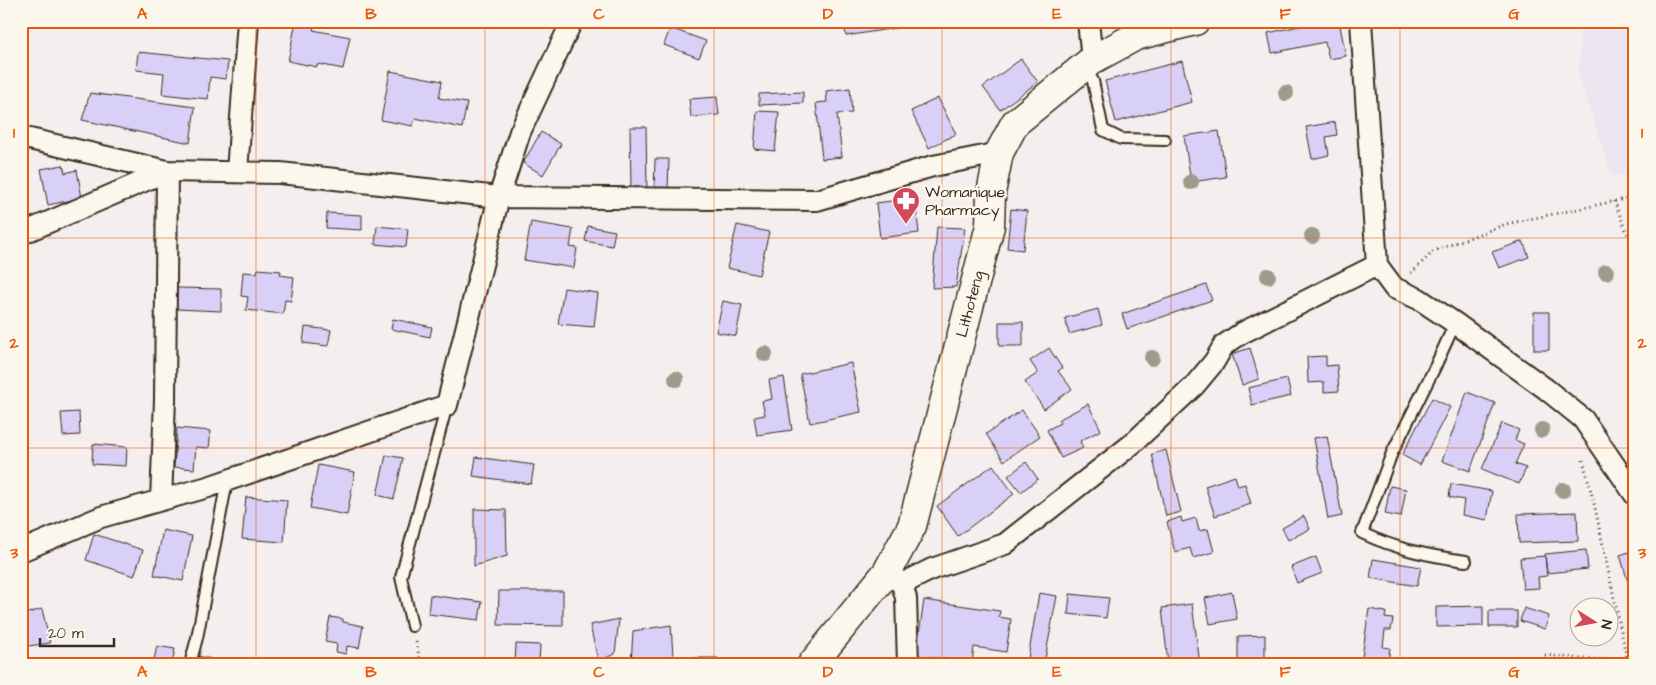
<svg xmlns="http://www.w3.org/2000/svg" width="1656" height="685" viewBox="0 0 1656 685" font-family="'Architects Daughter',sans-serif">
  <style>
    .built { fill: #ece6f1 }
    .building { fill: #d9d0f8; stroke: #3b2a1e }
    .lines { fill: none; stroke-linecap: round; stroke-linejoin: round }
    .service-casing { stroke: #3b2a1e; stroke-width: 14 }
    .minor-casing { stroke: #3b2a1e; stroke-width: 24 }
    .secondary-casing { stroke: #3b2a1e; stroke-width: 31 }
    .path { stroke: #3b2a1e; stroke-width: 3; stroke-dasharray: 1 4; stroke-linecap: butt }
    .service { stroke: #fbf7ec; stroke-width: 10 }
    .minor { stroke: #fbf7ec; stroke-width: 20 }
    .secondary { stroke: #fbf7ec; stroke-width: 28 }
    .tree { fill: #9e9b8d }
    .grid { fill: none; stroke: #e8590c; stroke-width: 1; stroke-opacity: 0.55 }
    .labels { text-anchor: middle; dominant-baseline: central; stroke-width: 5; stroke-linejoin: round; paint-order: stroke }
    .poi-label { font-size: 16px; fill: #3b2a1e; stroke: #fbf7ec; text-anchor: start }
    .street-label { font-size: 16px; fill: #3b2a1e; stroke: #fbf7ec }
    .neatline { fill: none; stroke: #e8590c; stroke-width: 2 }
    .grid-label { font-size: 16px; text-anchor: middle; font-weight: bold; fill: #e8590c }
  </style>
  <rect width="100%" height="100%" fill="#f4efee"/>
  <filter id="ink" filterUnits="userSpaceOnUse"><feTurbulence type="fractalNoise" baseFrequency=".02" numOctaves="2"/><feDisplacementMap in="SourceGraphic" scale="10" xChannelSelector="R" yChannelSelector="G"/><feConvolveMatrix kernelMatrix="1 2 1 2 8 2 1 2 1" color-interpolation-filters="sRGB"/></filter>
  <g filter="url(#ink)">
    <path class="built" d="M1581 21H1635V176H1612L1578 75Z"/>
    <path class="building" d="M296 21 315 24 313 30 350 37 343 69 318 64 317 67 288 61Z
      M844 21H907L908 26 846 36Z
      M1322 21H1339L1346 56 1329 59 1325 42 1272 53 1268 33Z
      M670 28 706 41 699 58 664 45Z
      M138 52 228 61 226 79 210 77 208 99 162 94 164 73 136 70Z
      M1021 59 1038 82 1000 110 983 87Z
      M1182 61 1192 102 1116 122 1105 81Z
      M390 71 442 81 439 98 467 103 462 128 415 118 413 126 381 120Z
      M850 88 852 113 837 114 842 157 822 159 816 103 827 102 826 91Z
      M803 92V103L759 105V94Z
      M90 93 195 107 190 143 82 120Z
      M717 97 719 115 691 117 689 99Z
      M938 98 956 134 929 148 911 111Z
      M757 111 779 112 775 151 754 149Z
      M1335 122 1337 135 1326 137 1329 155 1312 159 1306 127Z
      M630 127H646L647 189 631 190Z
      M1219 131 1226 177 1191 182 1184 136Z
      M541 132 561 144 543 175 523 163Z
      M655 159H669L668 191H654Z
      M63 165 65 173 77 170 82 198 48 205 41 169Z
      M27 167 29 193 21 194V168Z
      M915 198 919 233 880 238 876 203Z
      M1011 209 1027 211 1023 250 1007 248Z
      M327 213 362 215V230L326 228Z
      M531 222 573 229 570 247 577 248 574 268 524 260Z
      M737 225 769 232 759 275 727 268Z
      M377 226 408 229 406 247 375 244Z
      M588 226 615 231 612 246 585 241Z
      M937 227 965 228 956 287 932 288Z
      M1523 241 1529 257 1499 268 1492 252Z
      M258 269 281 271 280 275 294 277 291 301 285 300 283 314 246 310 248 297 241 296 243 272 257 273Z
      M1206 285 1212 300 1127 329 1122 314Z
      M177 288 221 289V311L176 309Z
      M564 288 598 293 594 327 558 324Z
      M723 301 742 305 736 336 716 332Z
      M1098 309 1102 325 1069 334 1065 318Z
      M1534 312H1549V350H1534Z
      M393 319 432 327 430 337 391 329Z
      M999 322H1023V346H999Z
      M305 327 331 330 328 346 303 343Z
      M1049 348 1062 368 1058 371 1072 389 1044 409 1025 382 1038 373 1030 361Z
      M1250 348 1259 379 1242 385 1232 354Z
      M1326 356V366L1337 365 1339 391 1324 392V382L1308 383 1307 357Z
      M851 363 861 412 810 423 800 374Z
      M784 377 792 430 757 435 754 417 765 415 762 401 772 399 769 380Z
      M1287 379 1291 396 1252 405 1248 388Z
      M1467 392 1495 403 1470 471 1442 461Z
      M1432 398 1450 407 1420 465 1402 455Z
      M1088 404 1101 430 1080 441 1083 448 1061 458 1047 430 1060 423 1058 420Z
      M1022 410 1040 436 1004 461 986 434Z
      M79 412 80 435 63 436 61 413Z
      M1502 423 1519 430 1515 440 1524 444 1515 464 1526 468 1519 484 1482 469Z
      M177 428 211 431 209 448 196 447 194 469 174 467Z
      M1327 436 1342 516 1328 519 1314 438Z
      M93 444 127 447 126 466 92 464Z
      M1166 450 1181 512 1166 516 1152 454Z
      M386 455 403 458 394 499 377 495Z
      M476 457 534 465 531 484 473 476Z
      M1026 462 1038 479 1021 492 1008 476Z
      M318 465 355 472 347 515 310 508Z
      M993 465 1014 494 958 536 937 506Z
      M1235 476 1238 486 1245 484 1251 504 1215 516 1205 486Z
      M1451 484 1492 491 1487 520 1462 515 1464 500 1449 497Z
      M1390 486 1406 489 1401 517 1385 514Z
      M246 497 287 500 284 542 242 539Z
      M474 509 506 510 507 556 474 566Z
      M1577 512 1578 541 1519 543 1518 514Z
      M1304 516 1310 529 1288 540 1282 528Z
      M1181 517 1182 522 1196 518 1199 531 1208 529 1214 552 1193 558 1190 548 1175 552 1167 522Z
      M163 530 192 536 183 581 154 575Z
      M94 534 143 550 134 576 86 560Z
      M1586 550 1588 569 1547 573 1545 554Z
      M1635 550V587L1630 589 1620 555Z
      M1545 556 1547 576 1538 577 1539 588 1523 589 1520 558Z
      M1316 557 1322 573 1297 583 1291 567Z
      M1373 559 1421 567 1417 586 1370 578Z
      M499 591H563V626L498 625Z
      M1232 592 1237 619 1210 624 1205 598Z
      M1039 593 1057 596 1044 664H1027Z
      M1070 594 1109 598 1106 618 1068 614Z
      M430 595 482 602 479 620 428 614Z
      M924 600 1000 611 999 617 1011 619 1006 652 974 647 972 663 916 655Z
      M1192 604 1200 664H1168L1162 608Z
      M1483 606V626L1436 627V607Z
      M1524 608 1549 616 1545 629 1520 621Z
      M42 609 50 643 21 647V615Z
      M1369 609 1386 612 1385 618 1393 619 1391 630H1385L1383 647 1390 648 1388 663 1361 664Z
      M1489 611H1517V627H1489Z
      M330 617 343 619V622L363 626 359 648 347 646 346 654 336 652 337 644 325 642Z
      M619 619 615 654 598 661 590 625Z
      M671 625 673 656 631 664 633 631Z
      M1265 635V664H1238V636Z
      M516 644 540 645 539 664 515 663Z
      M157 646 175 649 172 664H153Z
      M198 656 229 663V664H197Z
      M686 658H718V664H686Z"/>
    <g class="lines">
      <defs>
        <path id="service" d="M1086 68 1093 81 1103 130 1121 139 1165 140
          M1455 323 1435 367 1392 453 1362 533C1395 549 1430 556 1466 561
          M412 626 401 577 447 405
          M190 664 197 638 227 481"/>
        <path id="minor" d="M1088 21 1092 60
          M1361 21 1377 265 1394 288 1419 299 1455 323 1546 389 1583 419 1635 495
          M21 137 167 171 280 173 499 197 817 200 933 166 999 153
          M237 172 248 21
          M21 234 167 171 165 400 161 500
          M21 551 101 517 208 487 447 405 499 197 520 132 572 21
          M892 576 902 584 906 598 908 664
          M902 584 932 569 1005 544 1132 444 1194 386 1214 362 1224 345 1242 333 1377 265"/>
        <path id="secondary" d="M812 664 887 572 912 526 990 226 991 193 999 153 1015 123 1092 60 1136 36 1195 21"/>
      </defs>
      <use href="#service" class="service-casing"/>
      <use href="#minor" class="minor-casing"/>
      <use href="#secondary" class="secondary-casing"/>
      <path class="path" d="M1614 201 1635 252
        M1411 273 1434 251 1506 224 1635 197
        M1583 460 1594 503 1628 664
        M416 642 421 664
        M1542 664 1544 655 1582 659 1627 660"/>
      <use href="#service" class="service"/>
      <use href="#minor" class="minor"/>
      <use href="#secondary" class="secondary"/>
    </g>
    <g class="tree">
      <circle cx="1286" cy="93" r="8"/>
      <circle cx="1191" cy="182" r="8"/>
      <circle cx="1312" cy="236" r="8"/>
      <circle cx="1606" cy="272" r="8"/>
      <circle cx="1268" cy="276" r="8"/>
      <circle cx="765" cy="354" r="8"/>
      <circle cx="1152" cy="358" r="8"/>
      <circle cx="676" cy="379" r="8"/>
      <circle cx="1542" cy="430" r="8"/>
      <circle cx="1563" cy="490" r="8"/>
    </g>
  </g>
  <path class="grid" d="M256 21V664M485 21V664M714 21V664M942 21V664M1171 21V664M1400 21V664M21 238H1635M21 448H1635"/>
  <defs>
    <symbol id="pharmacy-pin" viewBox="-11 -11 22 30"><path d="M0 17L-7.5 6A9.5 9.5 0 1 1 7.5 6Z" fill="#d1495b" stroke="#fbf7ec"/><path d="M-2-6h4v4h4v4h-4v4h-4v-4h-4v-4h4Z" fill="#fff"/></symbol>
  </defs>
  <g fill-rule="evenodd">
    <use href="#pharmacy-pin" x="890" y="185" width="32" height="43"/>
  </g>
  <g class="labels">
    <g class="poi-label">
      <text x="925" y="192">Womanique<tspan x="925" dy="18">Pharmacy</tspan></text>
    </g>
    <g class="street-label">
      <text transform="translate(970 304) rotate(-75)">Lithoteng</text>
    </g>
  </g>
  <rect width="1656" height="685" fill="none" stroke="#fbf7ec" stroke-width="55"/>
  <g transform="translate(1594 622) rotate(101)"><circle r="24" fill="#fbf7ec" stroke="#aea59a"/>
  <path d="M0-4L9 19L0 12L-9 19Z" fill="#d1495b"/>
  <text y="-8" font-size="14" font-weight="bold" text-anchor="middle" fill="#3b2a1e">N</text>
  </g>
  <path d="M40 638v8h74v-8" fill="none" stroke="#3b2a1e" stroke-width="2.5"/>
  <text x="48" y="638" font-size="15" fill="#3b2a1e" stroke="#fbf7ec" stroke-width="4" paint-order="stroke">20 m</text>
  <rect x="28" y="28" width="1600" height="630" class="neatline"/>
  <g class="grid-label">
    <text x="142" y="19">A</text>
    <text x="371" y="19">B</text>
    <text x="599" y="19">C</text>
    <text x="828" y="19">D</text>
    <text x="1057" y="19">E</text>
    <text x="1285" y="19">F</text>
    <text x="1514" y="19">G</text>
    <text x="14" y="138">1</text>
    <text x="1642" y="138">1</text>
    <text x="14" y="348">2</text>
    <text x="1642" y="348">2</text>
    <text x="14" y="558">3</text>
    <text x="1642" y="558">3</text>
    <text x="142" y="677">A</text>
    <text x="371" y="677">B</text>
    <text x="599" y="677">C</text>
    <text x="828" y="677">D</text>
    <text x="1057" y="677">E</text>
    <text x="1285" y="677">F</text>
    <text x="1514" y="677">G</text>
  </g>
</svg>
